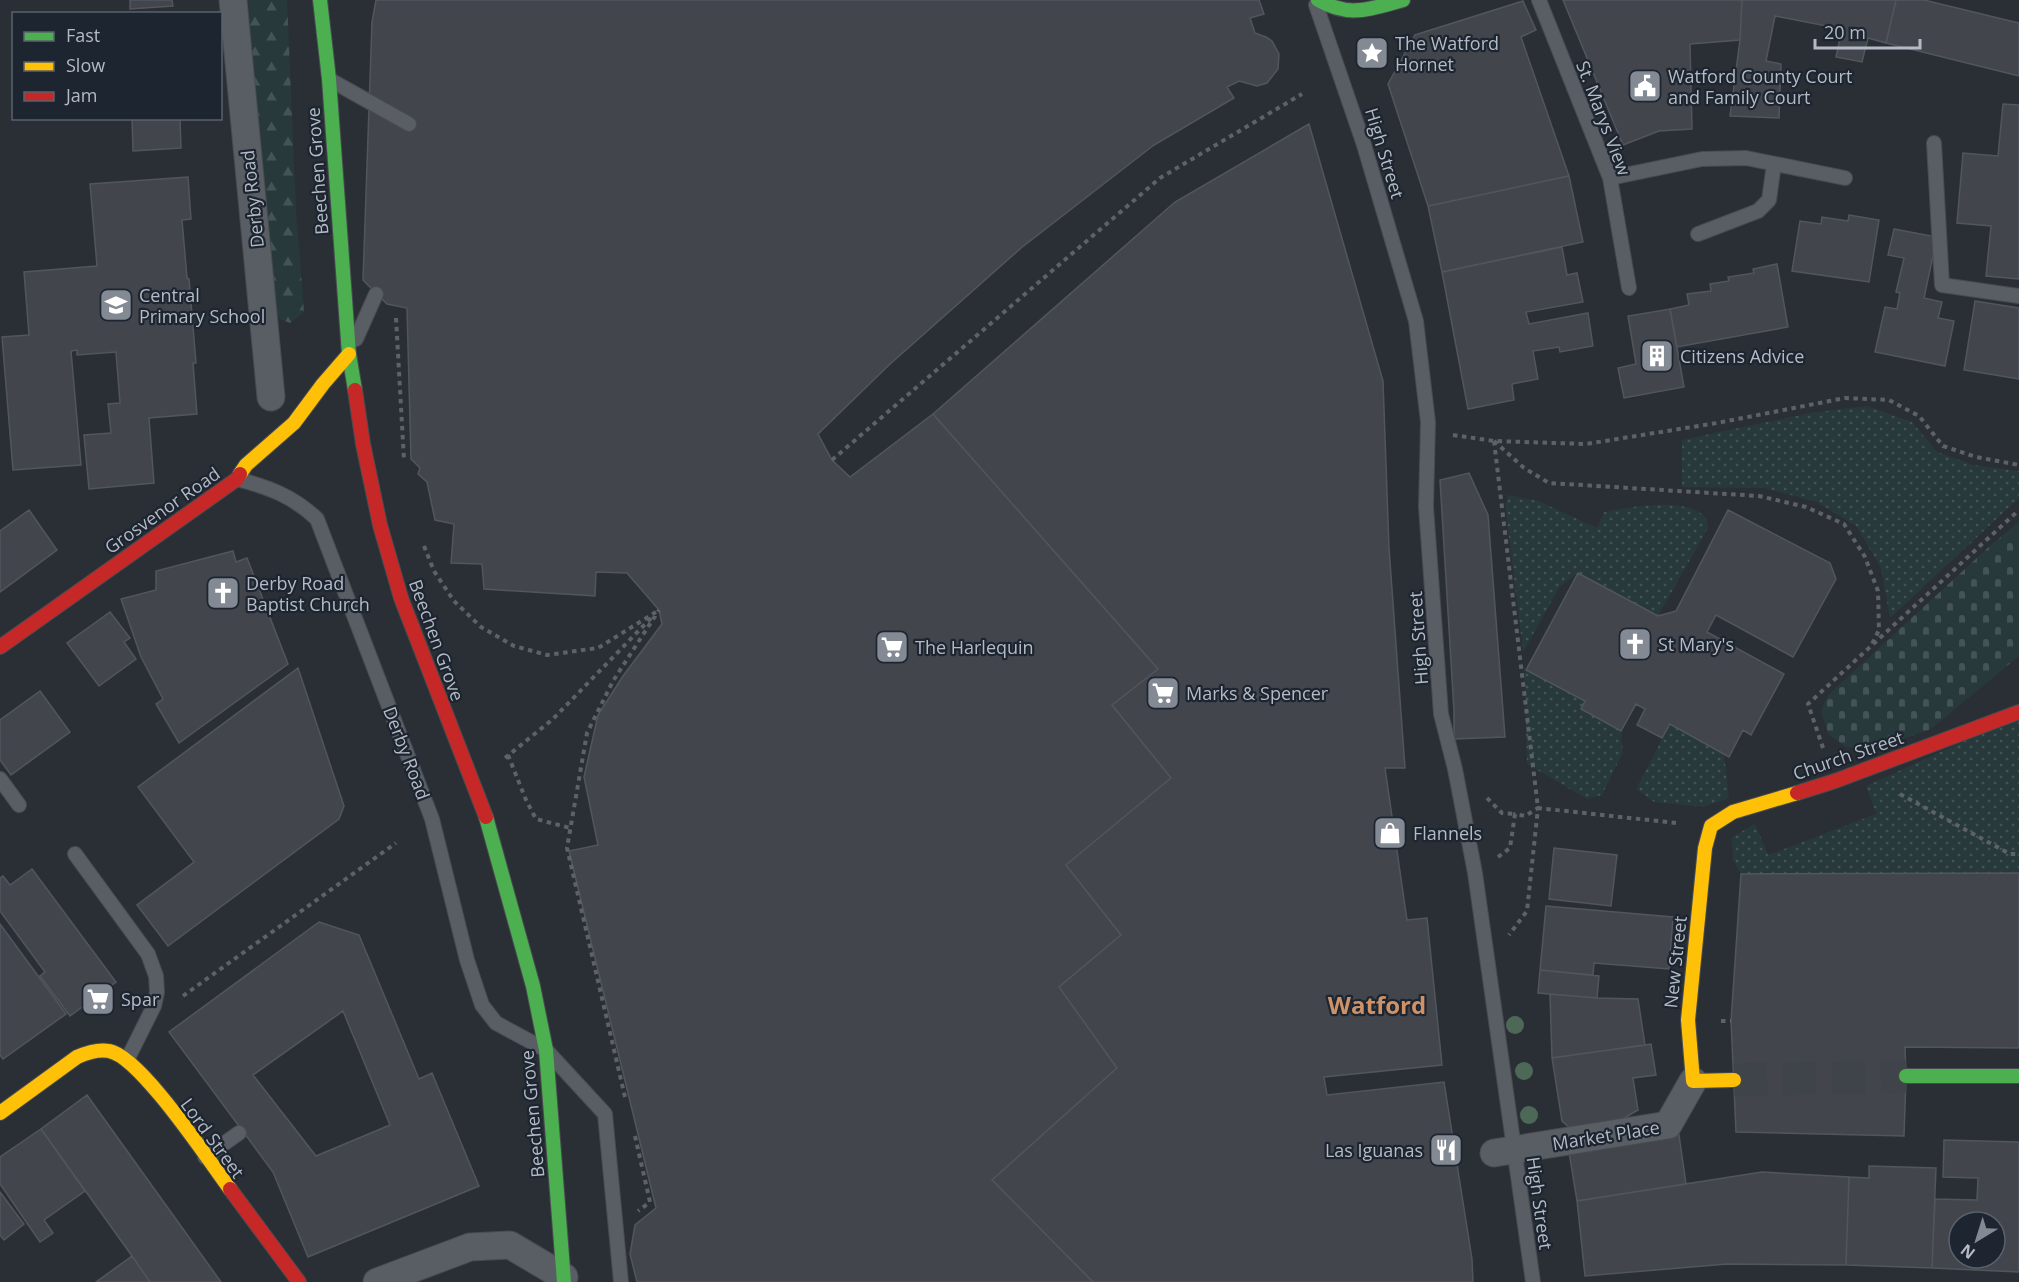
<svg xmlns="http://www.w3.org/2000/svg" width="2019" height="1282" viewBox="0 0 2019 1282" font-family="'Open Sans',sans-serif">
  <style>
    .grass { fill: url(#grass-dots) }
    .forest { fill: url(#forest-firs) }
    .cemetery { fill: url(#cemetery-stones) }
    .building { fill: #42464c; stroke: #51565d; stroke-width: 1.5; fill-rule: evenodd }
    .lines { fill: none; stroke-linecap: round; stroke-linejoin: round }
    .secondary-tunnel { stroke: #3f444b; stroke-width: 33; stroke-dasharray: 33 16; stroke-linecap: butt }
    .lane-casing { stroke: #484b50; stroke-width: 16 }
    .street-casing { stroke: #484b50; stroke-width: 29 }
    .fast-casing { stroke: #484b50; stroke-width: 16 }
    .slow-casing { stroke: #484b50; stroke-width: 16 }
    .jam-casing { stroke: #484b50; stroke-width: 16 }
    .path { stroke: #5d6267; stroke-width: 4; stroke-dasharray: 4.5 4.5; stroke-linecap: butt }
    .lane { stroke: #595d64; stroke-width: 14 }
    .street { stroke: #595d64; stroke-width: 27 }
    .fast { stroke: #4caf50; stroke-width: 14 }
    .slow { stroke: #ffc107; stroke-width: 14 }
    .jam { stroke: #c62828; stroke-width: 14 }
    .tree { fill: #4e6858 }
    .labels { text-anchor: middle; dominant-baseline: central; stroke-width: 4.5; stroke-linejoin: round; paint-order: stroke }
    .poi-label { font-size: 18px; fill: #b4bbc6; stroke: #1d2530; text-anchor: start }
    .street-label { font-size: 18px; fill: #b4bbc6; stroke: #1d2530 }
    .district-label { font-size: 24px; font-weight: bold; fill: #cd9268; stroke: #1d2530 }
  </style>
  <defs>
    <pattern id="grass-dots" width="8" height="8" patternUnits="userSpaceOnUse" patternTransform="scale(1.5)"><rect width="8" height="8" fill="#27393b"/><path d="M2 2h.1M6 6h.1" fill="none" stroke="#445456" stroke-width="1.8" stroke-linecap="round"/></pattern>
    <pattern id="forest-firs" width="22" height="20" patternUnits="userSpaceOnUse" patternTransform="scale(1.5)"><rect width="22" height="20" fill="#27393b"/><path d="M5 1l3.5 6h-7zM16 11l3.5 6h-7z" fill="#445456"/></pattern>
    <pattern id="cemetery-stones" width="16" height="16" patternUnits="userSpaceOnUse" patternTransform="scale(1.5)"><rect width="16" height="16" fill="#27393b"/><path d="M2 7V4a2 2 0 0 1 4 0v3zM10 15v-3a2 2 0 0 1 4 0v3z" fill="#445456"/></pattern>
  </defs>
  <rect width="100%" height="100%" fill="#2a2f35"/>
  <path class="grass" d="M1867 406 1912 422 1937 452 1974 465 2019 471V498L1890 618 1881 568 1856 526 1817 502 1765 488 1682 487V440L1810 413Z
    M1508 495 1538 501 1597 528 1604 512C1628 507 1683 497 1703 515 1707 518 1707 523 1708 528L1658 616 1578 573 1560 586 1523 652 1505 504Z
    M1524 667 1526 670 1585 701 1581 709 1621 731 1623 752 1602 795 1587 799 1527 764Z
    M2019 716V873L1741 874 1733 860 1732 837 1755 824 1768 855 1876 814 1866 786Z
    M1670 724 1729 757 1724 755 1729 798 1703 807 1654 802 1636 789Z"/>
  <path class="forest" d="M248 0H287L296 211 304 312 290 323 272 316Z"/>
  <path class="cemetery" d="M2019 522V656L1931 729 1874 749 1846 747 1828 734 1821 711 1828 695 1992 544Z"/>
  <path class="building" d="M130 0H172L173 6 130 9Z
    M376 0H1259L1264 14 1250 18 1255 33 1266 37 1272 41 1279 54 1278 69 1267 83 1257 86 1239 81 1227 87 1234 98 1154 145 1021 248 889 365 818 434 832 460 850 477 933 414 1158 669 1112 705 1171 778 1066 865 1121 935 1059 987 1117 1068 992 1180 1093 1282H637L630 1254 635 1225 656 1208 569 851 598 845 584 777 598 715 623 676 662 624 659 610 627 573 596 572 595 596 484 589 482 564 451 563 454 524 435 520 427 482 418 474 420 468 411 459 407 308 387 304 363 280 372 22Z
    M1563 0H1742L1740 40 1690 44 1692 129 1659 131 1623 145Z
    M1742 0H1896L1886 43 1868 38 1862 62 1836 57 1842 29 1775 16 1766 61 1781 64 1779 118 1730 116 1740 40Z
    M1896 0H1924L2019 23V76L1886 43Z
    M1523 1 1536 30 1521 37 1569 176 1428 206 1388 84 1415 35Z
    M2003 104 2019 105V279L1986 276 1991 226 1957 223 1963 153 1998 156Z
    M132 118H180L181 148 133 151Z
    M1309 124 1383 381 1389 548 1405 768H1385L1407 920 1427 918 1442 1065 1324 1077 1327 1095 1444 1082 1472 1259 1473 1282H1093L992 1180 1117 1068 1059 987 1121 935 1066 865 1171 778 1112 705 1158 669 933 414 1175 202Z
    M1569 176 1583 242 1442 272 1428 206Z
    M188 177 191 219 182 220 187 278 189 279 196 363H193L197 414 149 418 154 483 89 489 84 435 111 433 108 404 120 403 116 352 77 355V350L71 351 81 465 13 470 2 337 29 335 24 272 97 266 90 184Z
    M1849 215 1879 220 1869 282 1792 271 1800 221 1821 224 1822 217 1848 221Z
    M1894 229 1937 237 1924 298 1942 302 1938 318 1954 321 1945 366 1875 352 1885 307 1897 309 1900 293 1896 292 1904 258 1888 255Z
    M1562 247 1567 275 1577 273 1583 302 1526 312 1529 324 1588 313 1593 346 1560 352 1559 347 1533 351 1538 379 1512 384 1514 400 1468 409 1442 272Z
    M1777 264 1788 327 1677 347 1670 309 1689 305 1687 294 1711 291 1710 284 1729 281 1728 277 1754 273 1753 269Z
    M1975 301 2019 308V379L1964 370Z
    M1670 309 1684 387 1624 398 1618 368 1636 364 1628 316Z
    M1469 473 1488 515 1505 737 1454 739V711L1440 480Z
    M29 510 57 550 0 592V531Z
    M1728 510 1830 563 1836 579 1793 657 1716 615 1707 632 1784 674 1751 735 1743 730 1729 757 1670 724 1662 738 1637 725 1645 709 1636 704 1621 731 1581 709 1585 701 1526 670 1578 573 1658 616 1676 611Z
    M233 551 236 562 247 558 288 664 179 743 156 704 163 699 141 657 121 599 156 590V571Z
    M110 612 130 638 124 642 136 659 99 686 67 643Z
    M298 668 344 806 339 819 168 946 137 905 194 862 138 787Z
    M40 691 70 732 11 775 0 760V720Z
    M1554 848 1617 855 1611 906 1549 899Z
    M32 869 116 982 70 1016 40 976 45 972 0 911V878L3 876 10 885Z
    M2019 873V1048L1905 1047 1906 1076 1904 1136 1736 1132 1731 1021 1741 874Z
    M1546 906 1673 917 1669 969 1594 963 1593 975 1540 970Z
    M319 922 359 935 419 1079 432 1073 479 1186 308 1257 273 1172 169 1032ZM343 1011 390 1125 316 1156 253 1075Z
    M0 924 66 1014 3 1059 0 1055Z
    M1540 970 1599 976 1597 998 1538 993Z
    M1550 994 1597 998 1638 999 1645 1045 1552 1058Z
    M1651 1044 1656 1075 1633 1078 1638 1110 1617 1122 1571 1129 1562 1121 1552 1058Z
    M87 1095 221 1282H150L132 1256 41 1129Z
    M41 1129 85 1191 44 1220 53 1233 40 1242 0 1184V1157Z
    M1679 1135 1686 1184 1577 1201 1569 1152Z
    M1944 1140 2019 1142V1272L1932 1268 1935 1199 1977 1200 1978 1178 1943 1177ZM1959 1222H1995V1258H1959Z
    M1869 1166 1936 1168 1932 1268 1846 1265 1849 1177 1869 1178Z
    M1762 1172 1849 1177 1846 1265 1727 1264 1585 1276 1577 1201Z
    M0 1192 24 1224 4 1240 0 1235Z
    M132 1256 150 1282H96Z"/>
  <g class="lines">
    <path class="secondary-tunnel" d="M1734 1080 1906 1076"/>
    <defs>
      <path id="lane" d="M1539 0 1610 178 1629 288
        M1316 5 1364 145 1416 321 1428 422 1426 507 1441 714 1455 769 1475 873 1533 1282
        M332 81 409 124
        M1934 143 1942 285 2019 296
        M1610 178 1702 159 1746 158 1845 178
        M1698 234 1758 211 1769 200 1774 164
        M356 339 376 294
        M237 479C268 487 293 496 317 519L432 819 467 960 482 1005 496 1023 546 1050 605 1114 621 1282
        M0 779 19 805
        M75 854 148 954 156 976 157 992 154 1006 127 1060
        M205 1157 239 1133"/>
      <path id="street" d="M233 0 271 397
        M1494 1153 1668 1125 1693 1081
        M377 1282 470 1247 510 1245 564 1277"/>
      <path id="fast" d="M320 0 329 79 349 354 355 390
        M1318 0C1350 18 1370 9 1403 0
        M486 817 533 986 546 1050 564 1282
        M1906 1076H2019"/>
      <path id="slow" d="M240 474 246 465 294 423 323 384 349 354
        M1734 1080 1693 1081 1688 1020 1705 848 1711 826 1733 812 1797 793
        M0 1113 77 1057C86 1053 99 1049 109 1051 140 1056 209 1161 230 1189"/>
      <path id="jam" d="M355 390 363 444 380 525 401 598 486 817
        M0 647 237 479 240 474
        M1797 793 1835 781 2019 712
        M230 1189 299 1282"/>
    </defs>
    <use href="#lane" class="lane-casing"/>
    <use href="#street" class="street-casing"/>
    <use href="#fast" class="fast-casing"/>
    <use href="#slow" class="slow-casing"/>
    <use href="#jam" class="jam-casing"/>
    <path class="path" d="M396 318 404 460
      M1453 435 1494 441 1586 444 1717 423 1845 398 1889 400 1919 416 1943 446 1976 457 2019 465
      M1494 441 1538 808 1676 823
      M1494 441 1524 468 1549 483 1759 496 1806 507 1844 524 1865 557 1878 591 1879 630 1871 646
      M832 460 1160 178 1302 94
      M424 546 434 571 454 601 481 627 514 646 547 655 598 648 656 612
      M1823 748 1808 704 2019 510
      M508 755 526 800 536 819 570 828
      M505 758 553 719 652 617
      M1900 794 2010 854H2019
      M1487 798 1502 813 1515 814
      M1498 857 1510 848 1515 814 1525 816 1538 808 1527 911 1509 935
      M183 996 396 843
      M1721 1021H1731
      M625 1097 567 848 587 733 613 681 659 610
      M635 1136 650 1202 638 1211"/>
    <use href="#lane" class="lane"/>
    <use href="#street" class="street"/>
    <use href="#fast" class="fast"/>
    <use href="#slow" class="slow"/>
    <use href="#jam" class="jam"/>
  </g>
  <g class="tree">
    <circle cx="1515" cy="1025" r="9"/>
    <circle cx="1524" cy="1071" r="9"/>
    <circle cx="1529" cy="1115" r="9"/>
  </g>
  <defs>
    <symbol id="sight-square" viewBox="-11 -11 22 22"><rect x="-9" y="-9" width="18" height="18" rx="4" fill="#848a93" stroke="#1d2530"/><path d="M0-6L1.8-2.2L6-1.7L2.9 1.2L3.7 5.4L0 3.3L-3.7 5.4L-2.9 1.2L-6-1.7L-1.8-2.2Z" fill="#fff"/></symbol>
    <symbol id="civic-square" viewBox="-11 -11 22 22"><rect x="-9" y="-9" width="18" height="18" rx="4" fill="#848a93" stroke="#1d2530"/><path d="M-.6-6.5H3V-4.5H.6V-3L4-1V1h2V6H-6V1h2V-1L-.6-3ZM-1.2 2.5V6h2.4V2.5Z" fill="#fff"/></symbol>
    <symbol id="school-square" viewBox="-11 -11 22 22"><rect x="-9" y="-9" width="18" height="18" rx="4" fill="#848a93" stroke="#1d2530"/><path d="M0-5L7-2L0 1L-7-2ZM-4 1L0 2.5L4 1V4Q0 6-4 4Z" fill="#fff"/></symbol>
    <symbol id="building-square" viewBox="-11 -11 22 22"><rect x="-9" y="-9" width="18" height="18" rx="4" fill="#848a93" stroke="#1d2530"/><path d="M-4-6H4V6H1V3H-1V6H-4ZM-2.5-4.3h1.7v1.8h-1.7ZM.8-4.3h1.7v1.8H.8ZM-2.5-1h1.7V.8h-1.7ZM.8-1h1.7V.8H.8Z" fill="#fff"/></symbol>
    <symbol id="church-square" viewBox="-11 -11 22 22"><rect x="-9" y="-9" width="18" height="18" rx="4" fill="#848a93" stroke="#1d2530"/><path d="M-1.2-6h2.4v3.5h3.3v2.4h-3.3V6h-2.4V-.1h-3.3v-2.4h3.3Z" fill="#fff"/></symbol>
    <symbol id="supermarket-square" viewBox="-11 -11 22 22"><rect x="-9" y="-9" width="18" height="18" rx="4" fill="#848a93" stroke="#1d2530"/><path d="M-6-5.5h2.5l.6 2H6L4.5 2H-2.5L-4.4-4H-6ZM-1.5 3.2a1.3 1.3 0 1 0 .1 0ZM3 3.2a1.3 1.3 0 1 0 .1 0Z" fill="#fff"/></symbol>
    <symbol id="shop-square" viewBox="-11 -11 22 22"><rect x="-9" y="-9" width="18" height="18" rx="4" fill="#848a93" stroke="#1d2530"/><path d="M-5-2.5h2.3a2.7 3.5 0 0 1 5.4 0H5L5.5 6h-11ZM-1.5-2.5h3a1.5 2.3 0 0 0-3 0Z" fill="#fff"/></symbol>
    <symbol id="restaurant-square" viewBox="-11 -11 22 22"><rect x="-9" y="-9" width="18" height="18" rx="4" fill="#848a93" stroke="#1d2530"/><path d="M-5-6h1v4h1v-4h1v4h1v-4h1v5L-1.5 .5V6h-2V.5L-5-1ZM5-6V6H3V1.5H1.5Q1.5-4 5-6Z" fill="#fff"/></symbol>
  </defs>
  <g fill-rule="evenodd">
    <use href="#sight-square" x="1353" y="34" width="38" height="38"/>
    <use href="#civic-square" x="1626" y="67" width="38" height="38"/>
    <use href="#school-square" x="97" y="286" width="38" height="38"/>
    <use href="#building-square" x="1638" y="337" width="38" height="38"/>
    <use href="#church-square" x="204" y="574" width="38" height="38"/>
    <use href="#church-square" x="1616" y="625" width="38" height="38"/>
    <use href="#supermarket-square" x="873" y="628" width="38" height="38"/>
    <use href="#supermarket-square" x="1144" y="674" width="38" height="38"/>
    <use href="#shop-square" x="1371" y="814" width="38" height="38"/>
    <use href="#supermarket-square" x="79" y="980" width="38" height="38"/>
    <use href="#restaurant-square" x="1427" y="1131" width="38" height="38"/>
  </g>
  <g class="labels">
    <g class="poi-label">
      <text x="1395" y="43">The Watford<tspan x="1395" dy="21">Hornet</tspan></text>
      <text x="1668" y="76">Watford County Court<tspan x="1668" dy="21">and Family Court</tspan></text>
      <text x="139" y="295">Central<tspan x="139" dy="21">Primary School</tspan></text>
      <text x="1680" y="356">Citizens Advice</text>
      <text x="246" y="583">Derby Road<tspan x="246" dy="21">Baptist Church</tspan></text>
      <text x="1658" y="644">St Mary's</text>
      <text x="915" y="647">The Harlequin</text>
      <text x="1186" y="693">Marks &amp; Spencer</text>
      <text x="1413" y="833">Flannels</text>
      <text x="121" y="999">Spar</text>
      <text x="1423" y="1150" text-anchor="end">Las Iguanas</text>
    </g>
    <g class="street-label">
      <text transform="translate(1604 118) rotate(69)">St. Marys View</text>
      <text transform="translate(1385 153) rotate(73)">High Street</text>
      <text transform="translate(317 171) rotate(-94)">Beechen Grove</text>
      <text transform="translate(252 199) rotate(-96)">Derby Road</text>
      <text transform="translate(162 510) rotate(-35)">Grosvenor Road</text>
      <text transform="translate(1418 638) rotate(-94)">High Street</text>
      <text transform="translate(437 640) rotate(70)">Beechen Grove</text>
      <text transform="translate(407 753) rotate(69)">Derby Road</text>
      <text transform="translate(1848 755) rotate(-19)">Church Street</text>
      <text transform="translate(1675 962) rotate(-84)">New Street</text>
      <text transform="translate(532 1114) rotate(-95)">Beechen Grove</text>
      <text transform="translate(1606 1135) rotate(-9)">Market Place</text>
      <text transform="translate(213 1138) rotate(54)">Lord Street</text>
      <text transform="translate(1540 1203) rotate(82)">High Street</text>
    </g>
    <g class="district-label">
      <text x="1377" y="1004">Watford</text>
    </g>
  </g>
  <rect x="12" y="12" width="210" height="108" fill="#1d2530" stroke="#59616c" stroke-width="1.5"/>
  <rect x="24" y="32" width="30" height="9" fill="#4caf50" stroke="#59616c" stroke-width="1.5"/>
  <text x="66" y="42" font-size="18" fill="#b4bbc6">Fast</text>
  <rect x="24" y="62" width="30" height="9" fill="#ffc107" stroke="#59616c" stroke-width="1.5"/>
  <text x="66" y="72" font-size="18" fill="#b4bbc6">Slow</text>
  <rect x="24" y="92" width="30" height="9" fill="#c62828" stroke="#59616c" stroke-width="1.5"/>
  <text x="66" y="102" font-size="18" fill="#b4bbc6">Jam</text>
  <g transform="translate(1977 1240) rotate(218)"><circle r="28" fill="#1d2530" stroke="#59616c" stroke-width="1.5"/>
  <path d="M0-4.5L10 22L0 15L-10 22Z" fill="#848a93"/>
  <text y="-9" font-size="16" font-weight="bold" text-anchor="middle" fill="#b4bbc6">N</text>
  </g>
  <path d="M1815 39v9h105v-9" fill="none" stroke="#b4bbc6" stroke-width="3"/>
  <text x="1824" y="39" font-size="18" fill="#b4bbc6" stroke="#1d2530" stroke-width="4.5" paint-order="stroke">20 m</text>
</svg>
